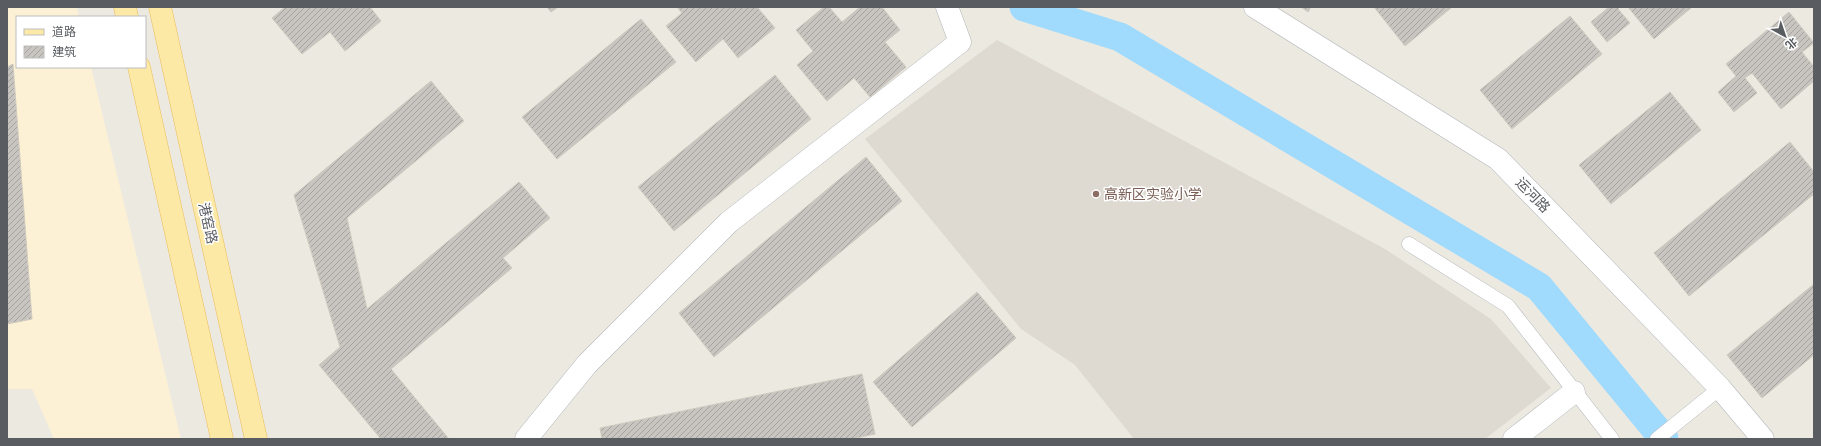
<svg xmlns="http://www.w3.org/2000/svg" width="1821" height="446" viewBox="0 0 1821 446" font-family="Poppins,'Noto Sans SC',sans-serif">
  <style>
    .commercial { fill: #fcf1d5 }
    .education { fill: #dedad2 }
    .lines { fill: none; stroke-linecap: round; stroke-linejoin: round }
    .canal { stroke: #a0dafc; stroke-width: 29 }
    .building { fill: url(#building-hatch); stroke: #d0cabf }
    .lane-casing { stroke: #b3b7bb; stroke-width: 15 }
    .street-casing { stroke: #b3b7bb; stroke-width: 23 }
    .primary-casing { stroke: #ecba59; stroke-width: 23 }
    .lane { stroke: #fff; stroke-width: 14 }
    .street { stroke: #fff; stroke-width: 22 }
    .primary { stroke: #fce9a5; stroke-width: 22 }
    .education-dot { fill: #8d6e63; stroke: #fff; stroke-width: 1.5 }
    .labels { text-anchor: middle; dominant-baseline: central; stroke-width: 3; stroke-linejoin: round; paint-order: stroke }
    .education-label { font-size: 14px; fill: #785e54; stroke: #fff; text-anchor: start }
    .street-label { font-size: 14px; fill: #595d61; stroke: #fff }
  </style>
  <defs>
    <pattern id="building-hatch" width="6" height="6" patternUnits="userSpaceOnUse"><rect width="6" height="6" fill="#c8c5c0"/><path d="M-1 1l2-2M0 6l6-6M5 7l2-2" fill="none" stroke="#a5a39f"/></pattern>
  </defs>
  <rect width="100%" height="100%" fill="#ece9e1"/>
  <path class="commercial" d="M7 7H77L79 17H17V67H91L181 439H54L32 389H7Z"/>
  <path class="education" d="M997 40 1385 249 1491 319 1551 388 1485 439H1134L1075 365 1021 329 865 139Z"/>
  <g class="lines">
    <path class="canal" d="M1024 7 1120 37 1539 287 1664 439"/>
  </g>
  <path class="building" d="M285 7H370L381 21 345 51 330 32 302 54 272 18Z
    M547 7H558L551 12Z
    M677 7H757L775 28 738 58 723 39 696 62 666 26 682 13Z
    M824 7H829L842 22 860 7H882L900 30 885 42 906 67 870 97 854 78 827 101 797 65 813 51 796 30Z
    M1301 7H1311L1308 12Z
    M1374 7H1452L1405 46Z
    M1609 7H1620L1618 9 1630 23 1607 42 1591 22Z
    M1628 7H1692L1654 39Z
    M1789 12 1814 43 1802 52 1814 67V81L1781 109 1752 73 1745 78 1757 93 1734 112 1718 92 1736 76 1726 64Z
    M1570 16 1602 54 1512 129 1480 90Z
    M641 19 676 62 557 159 522 117Z
    M13 64 32 319 7 324V67Z
    M775 75 811 119 674 231 638 187Z
    M431 81 464 121 347 218 367 309 519 182 550 218 503 258 512 268 391 369 449 439H381L319 365 340 347 294 195Z
    M1670 92 1701 130 1611 204 1579 165Z
    M1790 142 1814 172V194L1689 296 1654 253Z
    M866 157 902 201 714 357 679 313Z
    M1814 284V355L1762 398 1727 355Z
    M977 292 1016 338 912 427 873 382Z
    M862 374 875 434 852 439H602L600 428Z"/>
  <g class="lines">
    <defs>
      <path id="lane" d="M1409 244 1508 306 1612 439
        M1657 439 1720 388"/>
      <path id="street" d="M1255 7 1498 159 1720 388 1763 439
        M526 439 587 364 729 222 960 42 947 7
        M1514 439 1574 392"/>
      <path id="primary" d="M125 7 127 17
        M160 7 256 439
        M139 67 222 439"/>
    </defs>
    <use href="#lane" class="lane-casing"/>
    <use href="#street" class="street-casing"/>
    <use href="#primary" class="primary-casing"/>
    <use href="#lane" class="lane"/>
    <use href="#street" class="street"/>
    <use href="#primary" class="primary"/>
  </g>
  <circle class="education-dot" cx="1096" cy="194" r="4"/>
  <g class="labels">
    <g class="education-label">
      <text x="1104" y="194">高新区实验小学</text>
    </g>
    <g class="street-label">
      <text transform="translate(1533 195) rotate(46)">运河路</text>
      <text transform="translate(208 223) rotate(77)">港窑路</text>
    </g>
  </g>
  <rect width="1821" height="446" fill="none" stroke="#595d61" stroke-width="16"/>
  <rect x="16" y="16" width="130" height="52" fill="#ffffff" stroke="#bdbec0"/>
  <rect x="24" y="29" width="20" height="6" fill="#fce9a5" stroke="#bdbec0"/>
  <text x="52" y="36" font-size="12" fill="#595d61">道路</text>
  <rect x="24" y="46" width="20" height="12" fill="url(#building-hatch)" stroke="#bdbec0"/>
  <text x="52" y="56" font-size="12" fill="#595d61">建筑</text>
  <g transform="translate(1785 36) rotate(140)" stroke="#ffffff" stroke-width="3" paint-order="stroke">
  <path d="M0-3L7 15L0 10L-7 15Z" fill="#595d61"/>
  <text y="-6" font-size="11" font-weight="bold" text-anchor="middle" fill="#595d61">北</text>
  </g>
</svg>
